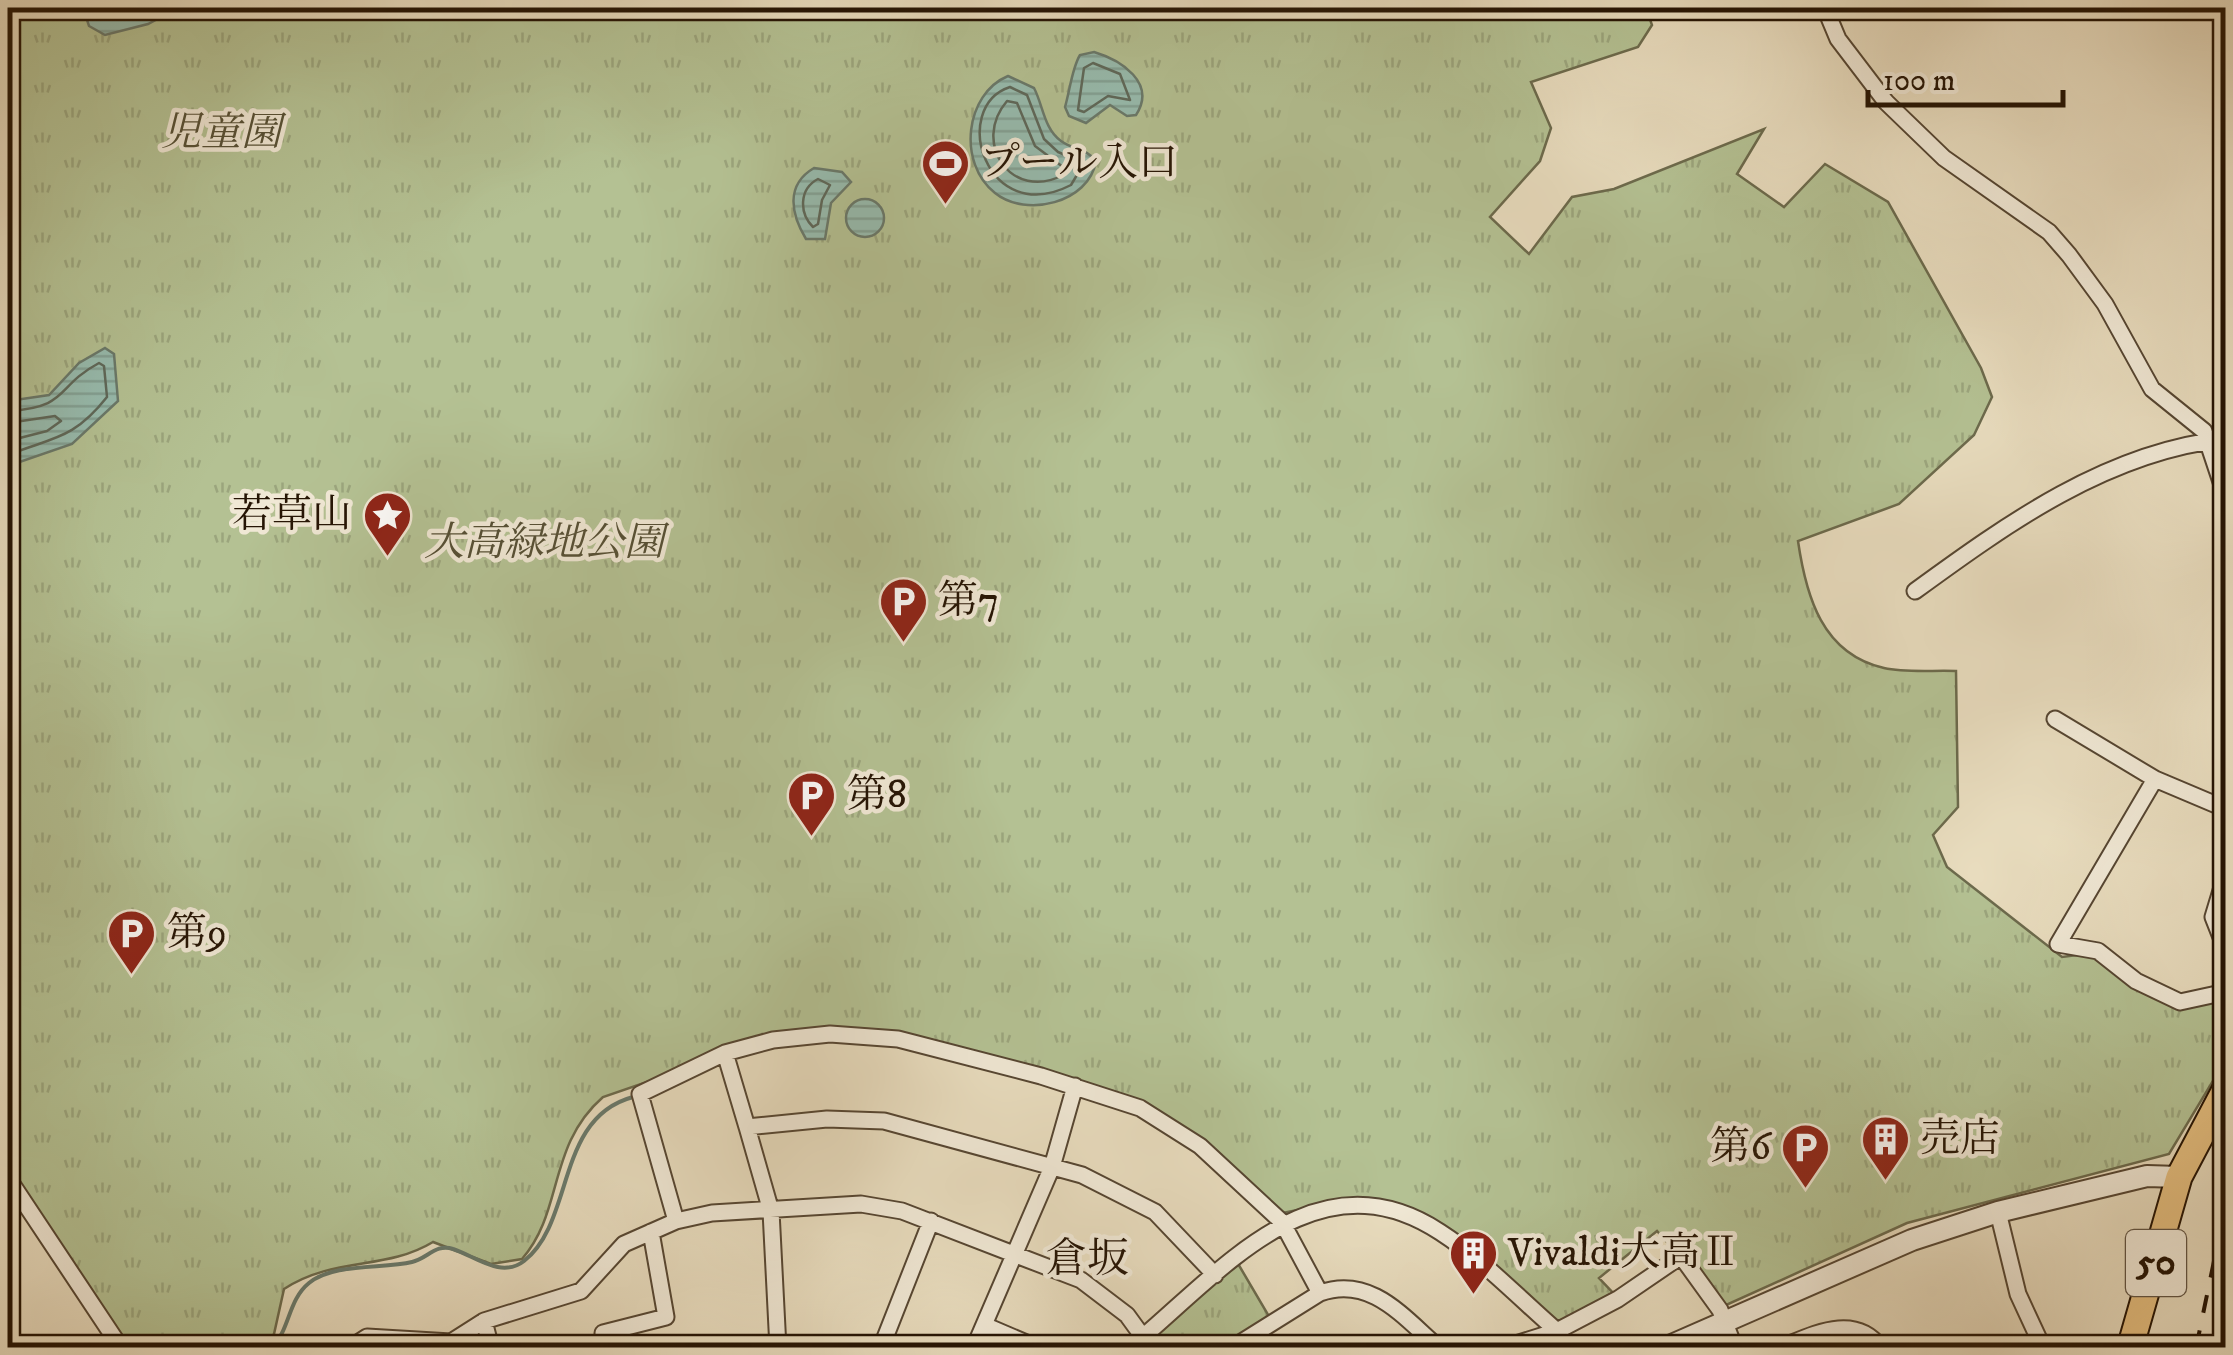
<svg xmlns="http://www.w3.org/2000/svg" width="2233" height="1355" viewBox="0 0 2233 1355" font-family="'IM FELL DW Pica','Noto Serif JP',serif">
  <style>
    .park { fill: url(#park-tufts); stroke: #6c6a4c; stroke-width: 2.5 }
    .water { fill: url(#water-rules); stroke: #69796b; stroke-width: 2.5 }
    .lines { fill: none; stroke-linecap: round; stroke-linejoin: round }
    .shore { stroke: #5e685a; stroke-width: 2.5 }
    .stream { stroke: #69796b; stroke-width: 4 }
    .minor-casing { stroke: #564632; stroke-width: 19 }
    .tertiary-casing { stroke: #564632; stroke-width: 24 }
    .primary-casing { stroke: #251404; stroke-width: 29 }
    .minor { stroke: #f0e8d5; stroke-width: 15 }
    .tertiary { stroke: #f0e8d5; stroke-width: 20 }
    .primary { stroke: #e4be7f; stroke-width: 25 }
    .rail { stroke: #251404; stroke-width: 4; stroke-dasharray: 18 18; stroke-linecap: butt }
    .labels { text-anchor: middle; dominant-baseline: central; stroke-width: 9; stroke-linejoin: round; paint-order: stroke }
    .shield { fill: #f0e8d5; stroke: #625443; stroke-width: 2.5 }
    .shield-label { font-size: 38px; font-weight: bold; fill: #251404 }
    .park-label { font-size: 40px; font-style: italic; fill: #575136; stroke: #f0e8d5 }
    .poi-label { font-size: 40px; fill: #251404; stroke: #f0e8d5; text-anchor: start }
    .neighbourhood-label { font-size: 42px; fill: #251404; stroke: #f0e8d5 }
  </style>
  <defs>
    <pattern id="park-tufts" width="24" height="20" patternUnits="userSpaceOnUse" patternTransform="scale(2.5)"><rect width="24" height="20" fill="#b4c193"/><path d="M3 7l-1-3M5 7V3M7 7l1-3M15 17l-1-3M17 17v-4M19 17l1-3" fill="none" stroke="#9ba57d"/></pattern>
    <pattern id="water-rules" width="6" height="5" patternUnits="userSpaceOnUse" patternTransform="scale(2.5)"><rect width="6" height="5" fill="#97bcaf"/><path d="M0 2.5h6" fill="none" stroke="#82a195"/></pattern>
  </defs>
  <rect width="100%" height="100%" fill="#e8dcbe"/>
  <filter id="stains"><feTurbulence type="fractalNoise" baseFrequency=".002" numOctaves="4"/><feColorMatrix values="0 0 0 0 .2 0 0 0 0 .09 0 0 0 0 .02 0 0 0 .5 -.17"/></filter>
  <radialGradient id="worn" r=".72"><stop offset=".6" stop-color="#630" stop-opacity="0"/><stop offset="1" stop-color="#630" stop-opacity=".3"/></radialGradient>
  <path class="park" d="M8 8H1646L1652 25 1638 47 1531 82 1551 128 1540 161 1490 217 1529 254 1572 197 1614 189 1764 129 1737 174 1784 207 1825 164 1888 202 1981 368 1992 397 1974 435 1899 504 1798 541C1806 596 1822 654 1884 668 1906 673 1933 670 1956 671L1958 807 1933 835 1947 867 2062 957 2093 953 2178 1008 2225 997V1061L2169 1154 1907 1223 1724 1306 1657 1231 1599 1278 1615 1295 1561 1325 1401 1209 1307 1208 1278 1214 1170 1119 1000 1059 789 1033 603 1097C547 1146 564 1211 522 1259L491 1264 433 1242C385 1271 335 1256 284 1289L274 1334 260 1347H127L8 1167Z
    M1237 1262 1270 1318 1222 1347H1162L1158 1331Z"/>
  <path class="water" d="M83 8H178L148 24 105 35 89 26Z
    M1094 52C1121 60 1157 83 1136 115L1127 116 1110 105 1086 123 1069 116 1065 107C1070 90 1072 68 1080 55Z
    M1008 76 1034 88C1043 105 1044 129 1061 141 1073 150 1085 147 1096 161 1089 203 1026 218 995 193 957 163 965 94 1008 76Z
    M814 168 842 172 851 182 831 203 825 239H806C791 214 785 185 814 168Z
    M846 218a19 19 0 1 1 38 0a19 19 0 1 1-38 0Z
    M105 348 114 354 118 401 72 444 8 466V401L49 395 79 363Z"/>
  <g class="lines">
    <path class="shore" d="M1093 63 1120 74 1130 100 1108 96 1084 112 1078 110 1084 68Z
      M1010 87 1027 95 1044 139 1058 152 1084 163 1071 185C986 229 949 107 1010 87Z
      M1007 101 1017 103 1035 146 1063 167V175C1012 202 971 143 1007 101Z
      M818 179 830 185 822 200 818 224 813 227C799 213 799 189 818 179Z
      M8 411C71 407 54 387 99 363L104 366 107 397C73 440 53 437 8 455
      M8 423 55 416 61 421 47 431 8 441"/>
    <path class="stream" d="M272 1348C290 1329 288 1300 309 1283 333 1263 382 1269 412 1262 427 1259 436 1243 453 1249 475 1256 501 1279 524 1261 575 1221 555 1118 633 1097"/>
    <defs>
      <path id="minor" d="M1825 8 1838 39 1886 102 1944 158 2049 232 2069 255 2105 304 2152 389 2204 431 2226 497
        M1915 591C2007 524 2108 451 2226 439
        M2055 719 2155 779
        M2226 809 2155 779 2058 944 2098 951 2136 981 2180 1002 2226 992
        M2226 874 2213 917 2226 950
        M725 1053 747 1127 827 1119 884 1121 1082 1175 1155 1212 1215 1275
        M747 1127 771 1211 778 1348
        M8 1178 121 1348
        M1998 1212 2018 1294 2043 1348
        M1320 1293C1371 1275 1403 1317 1439 1348
        M984 1325 1038 1348
        M1557 1331 1618 1299 1681 1256 1720 1310 1732 1341 1741 1348
        M1144 1336C1228 1264 1321 1154 1440 1232 1482 1259 1519 1298 1557 1331L1503 1348
        M350 1348 367 1337 451 1342 484 1321
        M491 1348 484 1321 581 1291 624 1244 676 1221
        M605 1348 603 1333 666 1317 651 1232
        M881 1348 931 1221
        M974 1348 1052 1167 1075 1086
        M1151 1348 1127 1315 1081 1280 902 1211 861 1204 712 1213 676 1221 640 1094 725 1053 773 1040 830 1034 898 1039 1041 1076 1140 1108 1200 1146 1282 1222 1320 1293 1232 1348
        M1780 1348C1813 1335 1854 1312 1881 1348"/>
      <path id="tertiary" d="M1665 1348 1912 1240 1998 1212 2147 1176 2179 1177"/>
      <path id="primary" d="M2130 1348 2179 1177 2226 1088"/>
    </defs>
    <use href="#minor" class="minor-casing"/>
    <use href="#tertiary" class="tertiary-casing"/>
    <use href="#primary" class="primary-casing"/>
    <use href="#minor" class="minor"/>
    <use href="#tertiary" class="tertiary"/>
    <use href="#primary" class="primary"/>
    <path class="rail" d="M2196 1348 2226 1203"/>
  </g>
  <defs>
    <symbol id="stadium-pin" viewBox="-11 -11 22 30"><path d="M0 17L-7.5 6A9.5 9.5 0 1 1 7.5 6Z" fill="#8f2418" stroke="#f0e8d5"/><path d="M0-5a6.5 5 0 1 0 0 10a6.5 5 0 1 0 0-10ZM-3.5-1.8h7v3.6h-7Z" fill="#fff"/></symbol>
    <symbol id="sight-pin" viewBox="-11 -11 22 30"><path d="M0 17L-7.5 6A9.5 9.5 0 1 1 7.5 6Z" fill="#8f2418" stroke="#f0e8d5"/><path d="M0-6L1.8-2.2L6-1.7L2.9 1.2L3.7 5.4L0 3.3L-3.7 5.4L-2.9 1.2L-6-1.7L-1.8-2.2Z" fill="#fff"/></symbol>
    <symbol id="parking-pin" viewBox="-11 -11 22 30"><path d="M0 17L-7.5 6A9.5 9.5 0 1 1 7.5 6Z" fill="#8f2418" stroke="#f0e8d5"/><path d="M-3.5-5.5H1a3.5 3.5 0 0 1 0 7H-1V5.5H-3.5ZM-1-3.4V-.6H.8a1.4 1.4 0 0 0 0-2.8Z" fill="#fff"/></symbol>
    <symbol id="building-pin" viewBox="-11 -11 22 30"><path d="M0 17L-7.5 6A9.5 9.5 0 1 1 7.5 6Z" fill="#8f2418" stroke="#f0e8d5"/><path d="M-4-6H4V6H1V3H-1V6H-4ZM-2.5-4.3h1.7v1.8h-1.7ZM.8-4.3h1.7v1.8H.8ZM-2.5-1h1.7V.8h-1.7ZM.8-1h1.7V.8H.8Z" fill="#fff"/></symbol>
  </defs>
  <g fill-rule="evenodd">
    <use href="#stadium-pin" x="918" y="136" width="55" height="75"/>
    <use href="#sight-pin" x="360" y="488" width="55" height="75"/>
    <use href="#parking-pin" x="876" y="574" width="55" height="75"/>
    <use href="#parking-pin" x="784" y="768" width="55" height="75"/>
    <use href="#parking-pin" x="104" y="906" width="55" height="75"/>
    <use href="#building-pin" x="1858" y="1112" width="55" height="75"/>
    <use href="#parking-pin" x="1778" y="1120" width="55" height="75"/>
    <use href="#building-pin" x="1446" y="1226" width="55" height="75"/>
  </g>
  <g class="labels">
    <rect class="shield" x="2126" y="1230" width="60" height="66" rx="8"/>
    <g class="shield-label">
      <text x="2156" y="1263">50</text>
    </g>
    <g class="park-label">
      <text x="221" y="134">児童園</text>
      <text x="544" y="544">大高緑地公園</text>
    </g>
    <g class="poi-label">
      <text x="980" y="164">プール入口</text>
      <text x="352" y="516" text-anchor="end">若草山</text>
      <text x="938" y="602">第7</text>
      <text x="847" y="796">第8</text>
      <text x="167" y="934">第9</text>
      <text x="1920" y="1140">売店</text>
      <text x="1771" y="1148" text-anchor="end">第6</text>
      <text x="1508" y="1254">Vivaldi大高Ⅱ</text>
    </g>
    <g class="neighbourhood-label">
      <text x="1087" y="1260">倉坂</text>
    </g>
  </g>
  <rect width="2233" height="1355" fill="none" stroke="#e8dcbe" stroke-width="40"/>
  <rect x="10" y="10" width="2213" height="1335" fill="none" stroke="#251404" stroke-width="5"/>
  <rect x="20" y="20" width="2193" height="1315" fill="none" stroke="#251404" stroke-width="2.5"/>
  <path d="M1868 90v15h195v-15" fill="none" stroke="#251404" stroke-width="5"/>
  <text x="1883" y="90" font-size="30" fill="#251404" stroke="#f0e8d5" stroke-width="8" paint-order="stroke">100 m</text>
  <rect width="100%" height="100%" filter="url(#stains)"/>
  <rect width="100%" height="100%" fill="url(#worn)"/>
</svg>
